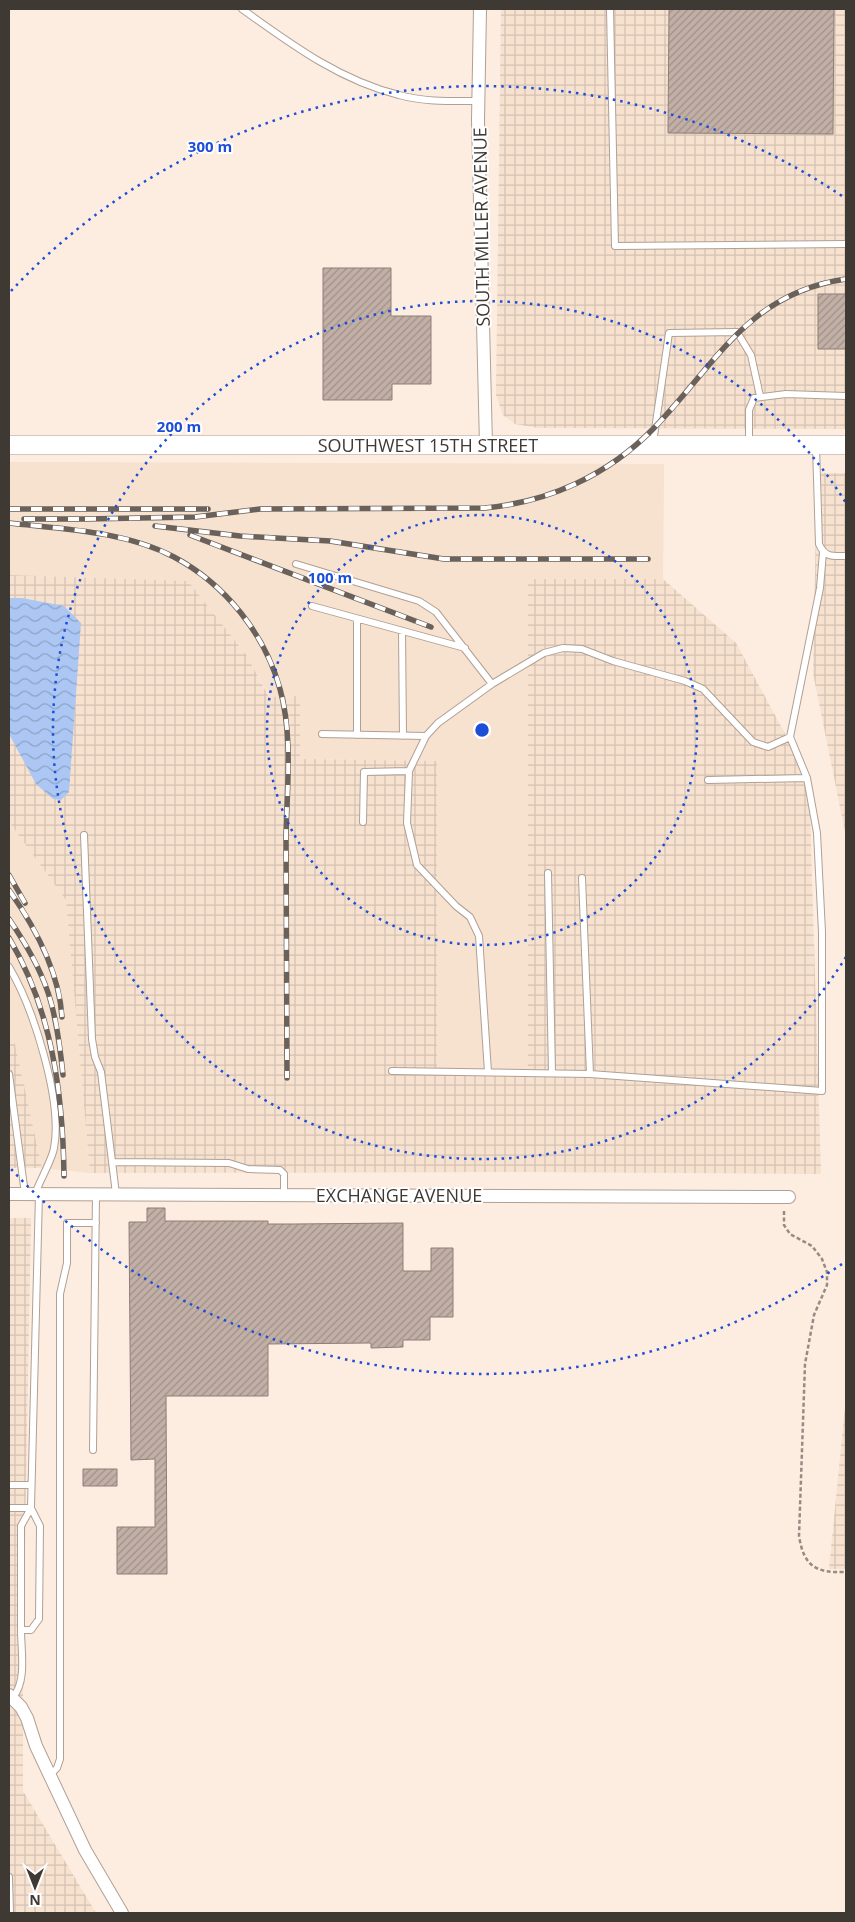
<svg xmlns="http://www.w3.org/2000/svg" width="855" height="1922" viewBox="0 0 855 1922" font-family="'Open Sans',sans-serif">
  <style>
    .built { fill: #f7e1cf }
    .industrial { fill: url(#industrial-grid) }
    .water { fill: url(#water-waves) }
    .building { fill: url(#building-hatch); stroke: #8f7e76 }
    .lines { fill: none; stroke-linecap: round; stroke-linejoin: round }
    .service-casing { stroke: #b0a095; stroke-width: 8 }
    .minor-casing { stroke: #b0a095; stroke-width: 14 }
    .secondary-casing { stroke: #b0a095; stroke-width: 19 }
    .path { stroke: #968b83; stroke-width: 2.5; stroke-dasharray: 4 2.5; stroke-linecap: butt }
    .service { stroke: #fff; stroke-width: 6 }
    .minor { stroke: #fff; stroke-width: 12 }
    .secondary { stroke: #fff; stroke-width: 18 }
    .rail-casing { stroke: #6a615b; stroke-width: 5.5 }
    .rail { stroke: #fff; stroke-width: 4; stroke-dasharray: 11; stroke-linecap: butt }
    .ring { fill: none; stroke: #1d4ed8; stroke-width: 2.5; stroke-dasharray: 2.5 5 }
    .labels { text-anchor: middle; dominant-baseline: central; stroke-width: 4; stroke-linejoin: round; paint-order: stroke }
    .street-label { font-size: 18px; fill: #3f3934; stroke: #fff }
    .centre { fill: #1d4ed8; stroke: #fff; stroke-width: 2.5 }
    .ring-label { font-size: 15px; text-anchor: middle; font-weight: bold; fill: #1d4ed8; stroke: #fff; stroke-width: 4; stroke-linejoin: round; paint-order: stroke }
  </style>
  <defs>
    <pattern id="industrial-grid" width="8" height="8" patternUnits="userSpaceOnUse" patternTransform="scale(1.25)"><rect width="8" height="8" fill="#f7e1cf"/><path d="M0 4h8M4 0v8" fill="none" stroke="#d5c2b2"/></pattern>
    <pattern id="water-waves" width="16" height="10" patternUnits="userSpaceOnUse" patternTransform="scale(1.25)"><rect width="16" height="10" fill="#acc7f4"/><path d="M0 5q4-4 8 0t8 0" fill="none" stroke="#8da3c6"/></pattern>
    <pattern id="building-hatch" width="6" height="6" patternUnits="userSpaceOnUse" patternTransform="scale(1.25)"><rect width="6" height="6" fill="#c2b0a7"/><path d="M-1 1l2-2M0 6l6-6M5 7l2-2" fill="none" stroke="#9f9089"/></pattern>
  </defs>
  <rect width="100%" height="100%" fill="#fdece0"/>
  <path class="built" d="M9 462 664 464 663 579H528V1075H437V761L300 759 299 696 270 697 247 656 188 581 9 575Z
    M9 822 66 900 90 1173 42 1168 15 1044 9 1033Z"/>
  <path class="industrial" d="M501 9H846V429L538 428 515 424 503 415 496 395Z
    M817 473H846V837L813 673Z
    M9 575 188 581 247 656 269 697 300 696V759L437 761V1075H528V579H663L736 643 809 778 821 1174 528 1172 90 1173 66 900 9 822Z
    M9 1033 15 1044 42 1168H9Z
    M9 1218H31L23 1653V1791L96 1913H9Z
    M846 1397V1569H829Z"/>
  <path class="water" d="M9 598H22L64 606 81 623 69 792 61 800 53 799 36 784 9 734Z"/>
  <path class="building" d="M669 9H834L833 134 668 133Z
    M323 268H391V316H431V384H392V400H323Z
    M818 294H846V349H818Z
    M147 1208H165V1221H268V1224H293L403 1223V1271H431V1248H453V1317H430V1340H403V1347L371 1348V1343L268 1344V1396H166L167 1574H117V1527H155V1459L131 1460 129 1222H147Z
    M83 1469H117V1486H83Z"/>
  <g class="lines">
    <defs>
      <path id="service" d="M242 9C291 44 339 80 399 95 424 102 452 101 478 101
        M610 9 615 246 846 244
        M653 443 669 333 737 332 751 355 760 396
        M749 443V410L754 398 786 394 846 396
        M816 446 819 544C825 558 833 556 846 556
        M296 564 419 601 436 612 492 684
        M312 606 465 648
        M357 619V735
        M402 631 403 736
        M322 734 426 736
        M708 780 807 778
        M363 822 364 772 409 771
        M84 835 92 1039 95 1057 101 1072 116 1194
        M548 873 552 1073
        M582 878 590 1074
        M9 967C33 1007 63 1101 54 1148 52 1160 40 1180 35 1194
        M392 1071 590 1074 822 1091V932L817 833 807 778 790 737 820 588 823 552
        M488 1072 479 936 470 917 456 906 417 865 407 823 409 771 426 736 438 723 492 684 544 653 563 648 582 649 613 661 685 681 703 689 753 742 768 747 790 737
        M9 1074 25 1194
        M112 1162 229 1163 248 1169 280 1170 284 1174V1195
        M93 1450 96 1194
        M9 1485H31
        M9 1508H31L21 1526V1630
        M13 1697C27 1681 21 1651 21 1630H31L39 1619 40 1526 31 1508 39 1194
        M50 1775 57 1768 60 1759V1294L67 1263V1223H96
        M9 1877 10 1913"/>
      <path id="minor" d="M480 9 478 120 486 445
        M9 1194 789 1197
        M9 1695 21 1707 27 1718 36 1746 85 1850 122 1913"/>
      <path id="secondary" d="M9 445H846"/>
    </defs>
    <use href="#service" class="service-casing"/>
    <use href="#minor" class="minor-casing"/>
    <use href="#secondary" class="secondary-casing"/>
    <path class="path" d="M784 1211V1225L790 1234 812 1246 822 1259 827 1272V1285L814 1315 805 1364 799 1536C804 1567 816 1573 846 1572"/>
    <use href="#service" class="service"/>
    <use href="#minor" class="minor"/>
    <use href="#secondary" class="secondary"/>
    <defs>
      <path id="rail" d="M9 509H208
        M24 519H91
        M85 519 195 517 260 509 485 508C549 502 608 475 653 429 715 366 747 293 846 279
        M9 523C63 529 125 531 174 557 225 584 265 634 280 689 293 735 287 789 286 836 286 916 287 997 287 1078
        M155 526 240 536 330 541 444 559H648
        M190 535 431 627
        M9 875 25 903
        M9 890C35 927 59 971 62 1017
        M9 919C48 976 56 1006 63 1075
        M9 938C52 1010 63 1094 64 1176"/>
    </defs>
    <use href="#rail" class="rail-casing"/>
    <use href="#rail" class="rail"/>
  </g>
  <g class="ring">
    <circle cx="482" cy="730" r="215"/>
    <path d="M846 957A429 429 0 1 1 846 503"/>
    <path d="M842 1264A644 644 0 0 1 11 1169M11 291A644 644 0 0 1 842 196"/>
  </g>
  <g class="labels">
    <g class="street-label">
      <text transform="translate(481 227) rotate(-91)">SOUTH MILLER AVENUE</text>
      <text x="428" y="445">SOUTHWEST 15TH STREET</text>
      <text x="399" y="1195">EXCHANGE AVENUE</text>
    </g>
  </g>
  <circle cx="482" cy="730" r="8" class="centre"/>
  <g class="ring-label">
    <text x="210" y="152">300 m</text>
    <text x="179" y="432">200 m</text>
    <text x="330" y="583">100 m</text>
  </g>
  <rect width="855" height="1922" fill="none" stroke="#3f3934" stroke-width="20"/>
  <g transform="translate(35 1887) rotate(180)" stroke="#ffffff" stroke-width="4" paint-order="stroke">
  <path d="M0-4L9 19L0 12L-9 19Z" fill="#3f3934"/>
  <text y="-8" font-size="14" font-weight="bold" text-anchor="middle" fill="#3f3934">N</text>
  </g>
</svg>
